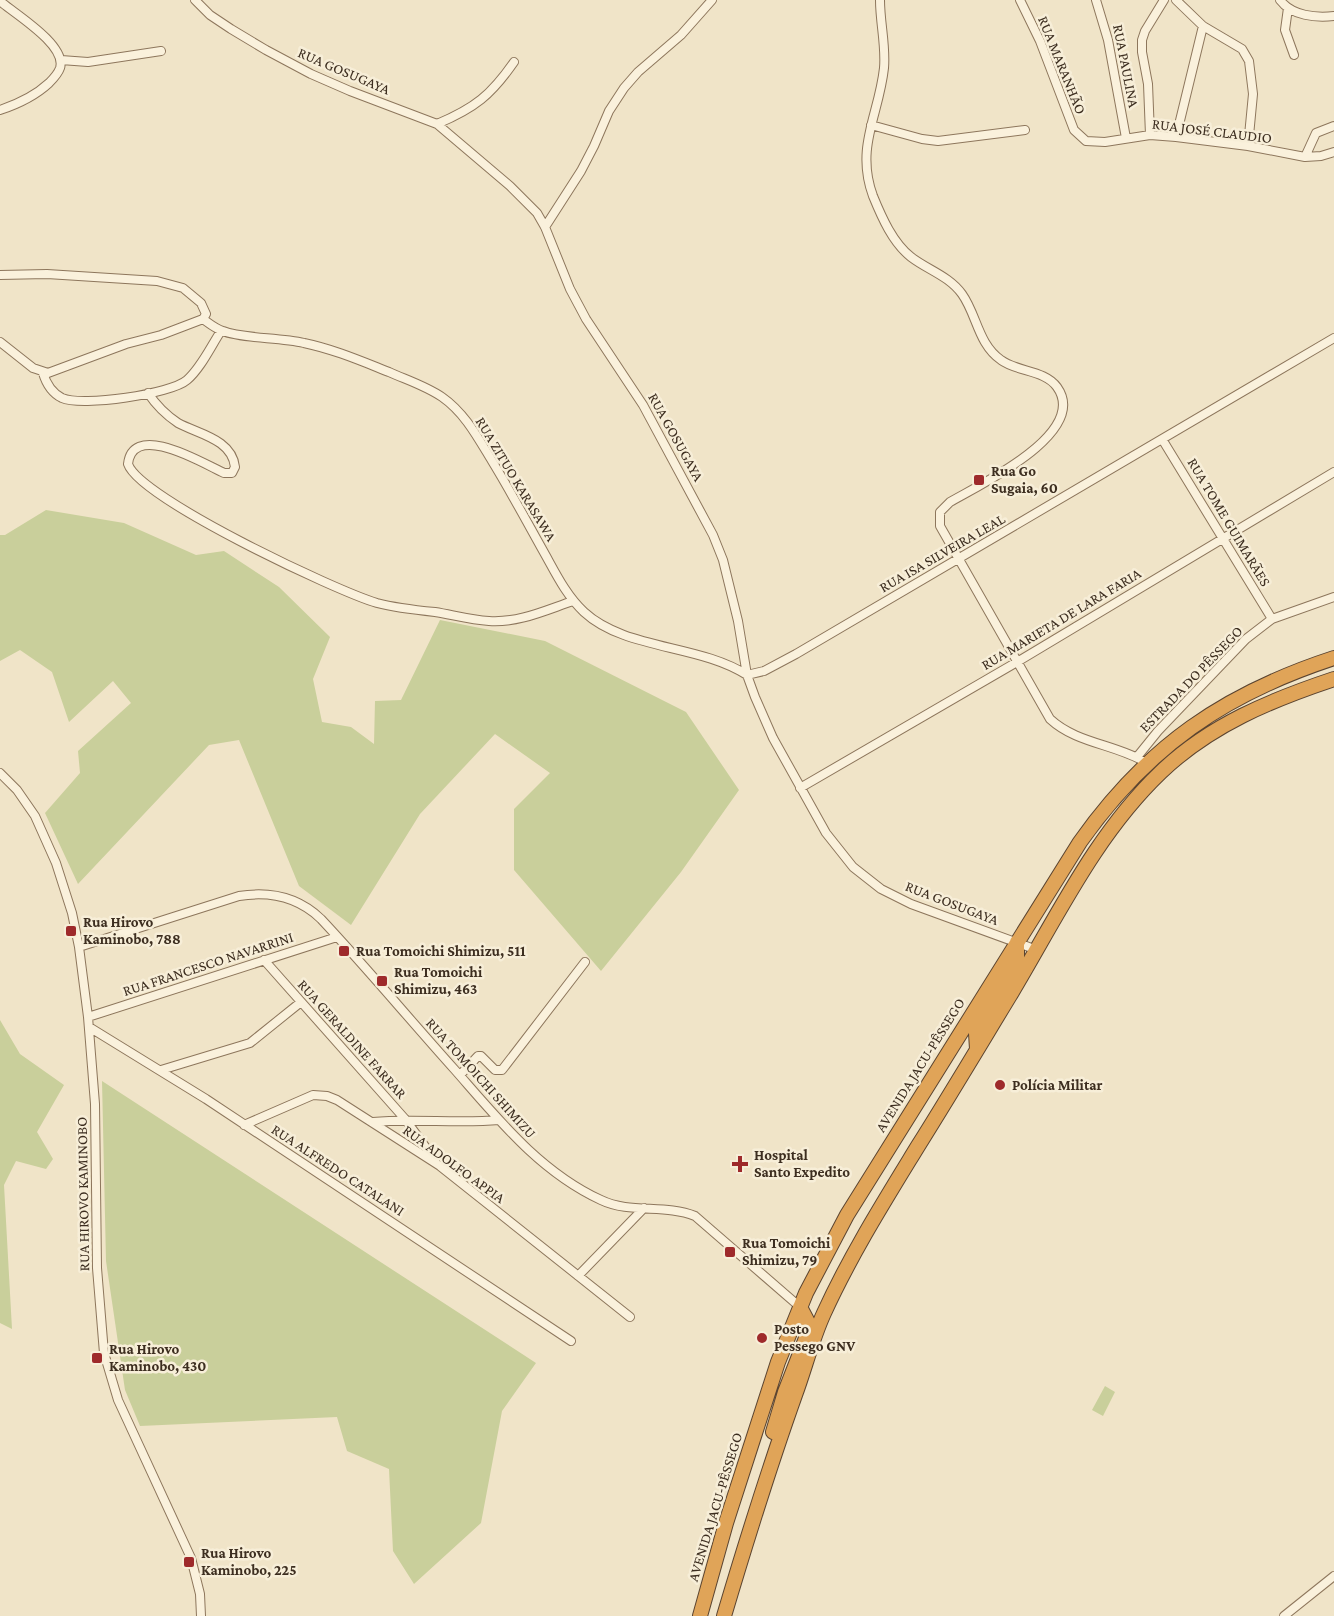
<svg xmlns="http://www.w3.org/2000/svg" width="1334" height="1616" viewBox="0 0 1334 1616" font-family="'Crimson Pro',serif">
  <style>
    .green { fill: #c9cf9b }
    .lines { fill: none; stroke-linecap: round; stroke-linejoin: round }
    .street-casing { stroke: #8d765c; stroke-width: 10 }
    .highway-casing { stroke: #5b4430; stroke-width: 16 }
    .street { stroke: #faf1dc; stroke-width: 8 }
    .highway { stroke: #e0a458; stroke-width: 14 }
    .poi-dot { fill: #9e2a2b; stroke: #f7eed8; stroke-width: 2 }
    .labels { text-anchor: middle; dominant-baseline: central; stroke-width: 5; stroke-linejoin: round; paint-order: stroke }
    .street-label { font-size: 15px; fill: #3d2e20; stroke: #f7eed8 }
    .poi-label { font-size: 15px; font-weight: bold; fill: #3d2e20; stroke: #f7eed8; text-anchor: start }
  </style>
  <rect width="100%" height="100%" fill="#f0e4c8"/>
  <path class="green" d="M46 510 124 523 196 555 224 551 279 587 330 637 313 679 322 722 351 727 374 744 375 701 401 700 440 620 545 641 686 712 739 790 681 872 601 971 514 870V809L550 773 495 734 420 814 351 925 299 886 239 740 209 745 78 884 45 813 80 773 78 751 131 703 113 681 69 722 52 672 20 650 0 661V535H5Z
    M0 1020 20 1054 64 1085 37 1132 53 1159 46 1169 16 1161 4 1185 12 1329 0 1323Z
    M102 1081 536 1363 502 1411 481 1523 414 1584 393 1551 389 1469 347 1451 337 1417 140 1426 125 1390 106 1261Z
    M1105 1386 1115 1392 1103 1416 1092 1410Z"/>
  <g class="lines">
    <defs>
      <path id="street" d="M195 0 210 15 231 29 266 50 311 74 350 91 437 124 510 186 537 213 545 227 570 289 586 319 643 405 713 535 723 560 738 621 747 675 755 697 773 738 826 833 853 867 881 889 911 904 1037 950
        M880 0C880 23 886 45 884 68 879 115 855 147 873 196 882 218 893 243 911 257 928 270 949 276 962 294 977 315 978 344 1001 360 1017 372 1045 370 1057 387 1090 433 979 485 950 502L940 512V526L1050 719C1077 744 1116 744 1147 763
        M1020 0 1040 41 1074 130 1086 141 1105 142 1150 135 1176 137 1248 146 1305 157
        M1096 0 1108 40 1126 138
        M1176 0 1203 26 1242 49 1249 61 1253 94 1248 146
        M1280 0C1292 16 1316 18 1334 16
        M0 1C15 14 67 45 60 68 58 74 53 79 49 83 35 96 18 104 0 110
        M1288 8 1285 30 1294 55
        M61 60 88 62 161 51
        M437 124C475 108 491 95 514 62
        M871 125 922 139 938 141 1025 130
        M1334 126 1316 133 1305 157 1321 156 1334 152
        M1150 135 1148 84 1142 52V40L1145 31 1164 0
        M1176 137 1203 26
        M545 227 581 171 594 146 609 111 624 88 638 72 681 35 712 0
        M0 275 47 274 157 281 183 288 201 303 206 314 203 319 161 335 126 344 48 373 33 368 0 342
        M203 319C210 324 216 329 223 331 243 339 280 337 304 343 333 349 361 361 389 372 407 380 426 386 442 397 465 413 478 438 492 461 511 492 528 524 546 556 557 576 567 596 584 612 625 650 699 644 747 675L764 671 796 654 1334 338
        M43 373C46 383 52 393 62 398 82 407 171 394 187 380 201 368 211 346 221 331
        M148 393C156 405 166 415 178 423 198 434 232 439 235 467L232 473H224C206 465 133 420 128 464 139 498 336 591 377 603 396 608 415 610 435 612 453 615 471 620 489 621 519 623 546 610 573 601
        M1162 439 1272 619
        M1137 757 1158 731 1246 639 1272 619 1334 597
        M0 773 17 790 35 816 56 863 72 913 79 947 88 1017 95 1104 97 1268 104 1353 118 1400 191 1558 200 1594 201 1616
        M800 788 1017 662 1334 472
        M79 947 239 896C270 891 298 897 321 919 367 968 410 1020 455 1070 498 1119 540 1172 601 1200 630 1214 665 1204 695 1216L800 1307
        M264 960 405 1119 435 1160
        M88 1017 337 937
        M89 1027 206 1099 571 1341
        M161 1070 250 1043 301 1002
        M460 1075 478 1056H481L495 1070H502L585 962
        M373 1122C415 1118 457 1124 499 1120
        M244 1125 313 1095 327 1096 337 1100 440 1166 630 1317
        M578 1276 644 1208
        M1284 1616 1334 1576"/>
      <path id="highway" d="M977 1049 976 1033 1017 963V942
        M773 1432 785 1392 808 1333 810 1326 800 1307
        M700 1616 726 1523 778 1362 806 1293 847 1215 1080 842C1148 746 1224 694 1334 658
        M724 1616C746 1542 769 1468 795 1395 805 1368 812 1339 824 1313 851 1254 885 1200 918 1146 950 1095 981 1043 1012 992 1058 915 1096 834 1161 772 1210 725 1271 700 1334 679"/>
    </defs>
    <use href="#street" class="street-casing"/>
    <use href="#highway" class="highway-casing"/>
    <use href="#street" class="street"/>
    <use href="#highway" class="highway"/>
  </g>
  <g class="poi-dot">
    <rect x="973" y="474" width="12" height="12" rx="3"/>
    <rect x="65" y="925" width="12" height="12" rx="3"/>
    <rect x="338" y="945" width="12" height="12" rx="3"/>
    <rect x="376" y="975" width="12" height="12" rx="3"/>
    <circle cx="1000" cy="1085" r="6"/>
    <path d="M737 1155h6v6h6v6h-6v6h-6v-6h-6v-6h6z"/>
    <rect x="724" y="1246" width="12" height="12" rx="3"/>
    <circle cx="762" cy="1338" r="6"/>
    <rect x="91" y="1352" width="12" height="12" rx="3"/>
    <rect x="183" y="1556" width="12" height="12" rx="3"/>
  </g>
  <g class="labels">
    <g class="street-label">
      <text transform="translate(1062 65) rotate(68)">RUA MARANHÃO</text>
      <text transform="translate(1126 66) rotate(79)">RUA PAULINA</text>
      <text transform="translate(344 71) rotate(23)">RUA GOSUGAYA</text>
      <text transform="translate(1212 131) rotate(7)">RUA JOSÉ CLAUDIO</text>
      <text transform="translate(676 437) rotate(61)">RUA GOSUGAYA</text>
      <text transform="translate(516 479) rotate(59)">RUA ZITUO KARASAWA</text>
      <text transform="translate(1229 522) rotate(59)">RUA TOME GUIMARÃES</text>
      <text transform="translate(942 553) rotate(-30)">RUA ISA SILVEIRA LEAL</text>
      <text transform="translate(1061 619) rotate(-31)">RUA MARIETA DE LARA FARIA</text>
      <text transform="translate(1191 679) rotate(-46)">ESTRADA DO PÊSSEGO</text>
      <text transform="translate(952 903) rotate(21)">RUA GOSUGAYA</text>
      <text transform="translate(208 964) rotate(-18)">RUA FRANCESCO NAVARRINI</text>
      <text transform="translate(352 1039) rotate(48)">RUA GERALDINE FARRAR</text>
      <text transform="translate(920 1065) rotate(-58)">AVENIDA JACU-PÊSSEGO</text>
      <text transform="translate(481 1078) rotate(48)">RUA TOMOICHI SHIMIZU</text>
      <text transform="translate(454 1164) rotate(36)">RUA ADOLFO APPIA</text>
      <text transform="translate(338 1170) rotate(33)">RUA ALFREDO CATALANI</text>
      <text transform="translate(83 1194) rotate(-91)">RUA HIROVO KAMINOBO</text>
      <text transform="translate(715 1507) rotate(-73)">AVENIDA JACU-PÊSSEGO</text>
    </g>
    <g class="poi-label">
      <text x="991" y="471">Rua Go<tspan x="991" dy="17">Sugaia, 60</tspan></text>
      <text x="83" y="922">Rua Hirovo<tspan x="83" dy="17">Kaminobo, 788</tspan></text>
      <text x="356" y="951">Rua Tomoichi Shimizu, 511</text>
      <text x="394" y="972">Rua Tomoichi<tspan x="394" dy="17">Shimizu, 463</tspan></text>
      <text x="1012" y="1085">Polícia Militar</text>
      <text x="754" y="1155">Hospital<tspan x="754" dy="17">Santo Expedito</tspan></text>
      <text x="742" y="1243">Rua Tomoichi<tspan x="742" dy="17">Shimizu, 79</tspan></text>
      <text x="774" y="1329">Posto<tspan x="774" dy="17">Pessego GNV</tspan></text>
      <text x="109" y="1349">Rua Hirovo<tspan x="109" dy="17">Kaminobo, 430</tspan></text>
      <text x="201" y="1553">Rua Hirovo<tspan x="201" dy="17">Kaminobo, 225</tspan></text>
    </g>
  </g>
</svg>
